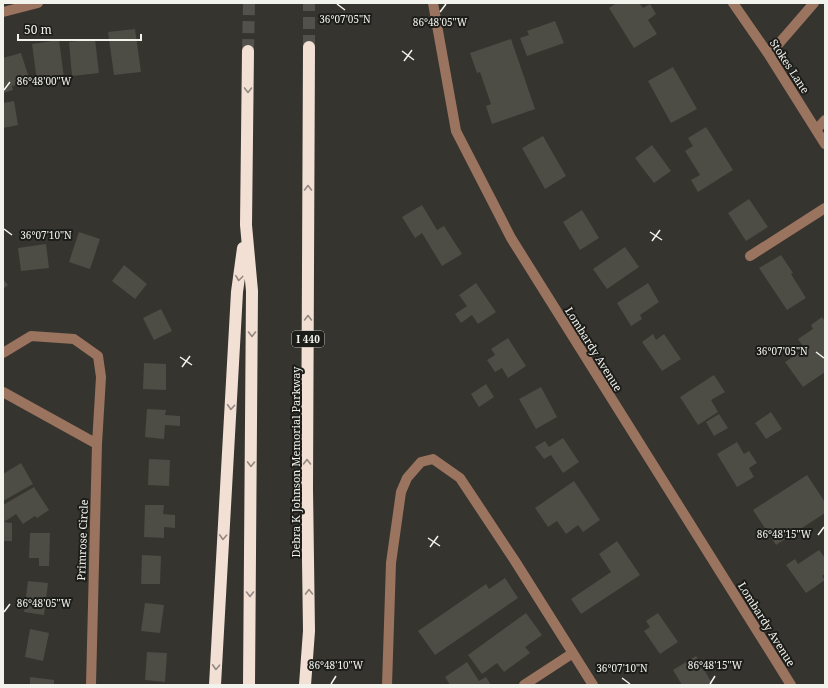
<svg xmlns="http://www.w3.org/2000/svg" width="828" height="688" viewBox="0 0 828 688" font-family="'Noto Serif',serif">
  <style>
    .building { fill: #4d4c45 }
    .lines { fill: none; stroke-linecap: round; stroke-linejoin: round }
    .highway-tunnel { stroke: #52514b; stroke-width: 12; stroke-dasharray: 12 6; stroke-linecap: butt }
    .minor { stroke: #9b745f; stroke-width: 10 }
    .highway { stroke: #f3e0d5; stroke-width: 12 }
    .oneway { stroke: #928880 }
    .ticks { fill: none; stroke: #f3f3ee; stroke-width: 1.5 }
    .labels { text-anchor: middle; dominant-baseline: central; stroke-width: 4; stroke-linejoin: round; paint-order: stroke }
    .shield { fill: #1c1c19; stroke: #b2b2ae; stroke-width: 1 }
    .shield-label { font-size: 10px; font-weight: bold; fill: #f3f3ee }
    .street-label { font-size: 11px; fill: #f3f3ee; stroke: #1c1c19 }
    .ticks-label { font-size: 10px; text-anchor: middle; fill: #f3f3ee; stroke: #1c1c19; stroke-width: 4; stroke-linejoin: round; paint-order: stroke }
  </style>
  <rect width="100%" height="100%" fill="#36342e"/>
  <path class="building" d="M614 3H639L643 8 650 4 656 14 648 20 657 34 634 48 609 8 615 4Z
    M555 21 564 43 527 56 520 38 529 35 527 31Z
    M135 29 141 72 114 75 108 32Z
    M95 39 99 73 72 76 69 42Z
    M511 39 535 109 492 124 486 106 491 104 480 72 477 73 470 53Z
    M59 40 64 78 37 81 32 44Z
    M21 53 30 81 12 86 13 90 3 93V58Z
    M673 67 697 109 671 123 648 81Z
    M14 101 18 125 3 128V103Z
    M706 127 733 170 698 192 691 180 700 175 685 151 693 146 688 138Z
    M543 136 566 176 545 189 522 148Z
    M652 145 671 171 654 183 635 158Z
    M749 199 768 227 746 241 728 213Z
    M422 205 437 230 444 226 462 254 442 266 422 233 415 238 402 217Z
    M582 210 599 238 580 250 563 222Z
    M79 232 100 239 90 269 69 262Z
    M46 244 49 268 21 271 18 248Z
    M625 247 639 267 607 289 593 269Z
    M781 255 793 273 791 274 806 298 787 310 759 268Z
    M124 265 147 284 135 299 112 281Z
    M3 279 8 285 3 289Z
    M476 283 496 312 478 324 472 315 461 323 455 314 467 306 459 295Z
    M648 283 659 302 640 315 642 319 631 326 617 303Z
    M161 309 172 331 154 340 143 318Z
    M822 317 825 321V372L803 387 785 362 805 349 798 339 813 329 811 325Z
    M653 334 656 340 664 334 681 359 662 371 642 342Z
    M508 338 526 366 508 378 502 368 495 372 487 360 495 355 491 349Z
    M144 363 166 364V390L143 389Z
    M714 375 725 392 711 400 718 412 698 425 680 397Z
    M486 384 494 397 479 407 471 394Z
    M541 387 557 417 536 429 519 399Z
    M147 409 166 410 165 415 180 416V426L165 425 164 439 145 437Z
    M771 412 782 429 766 439 755 423Z
    M719 414 728 428 714 436 706 422Z
    M563 438 579 462 563 473 551 455 544 459 535 447 545 441 549 447Z
    M737 442 744 454 749 451 757 463 749 468 754 477 737 487 717 454Z
    M149 459 170 460 169 486 148 485Z
    M21 463 33 484 3 501V474Z
    M807 475 825 502V513L776 545 753 510Z
    M574 481 600 520 583 532 578 525 566 534 557 521 548 527 535 508Z
    M34 487 49 510 37 518 35 516 23 524 16 514 4 522 12 523V541H3V505Z
    M145 505H164L163 514 175 515V528L164 527V538L144 537Z
    M30 533H50L49 566H39V558H29Z
    M617 541 640 575 581 614 571 599 611 572 599 554Z
    M819 550 825 558V574L822 576 825 580 806 593 786 565 795 559 798 564Z
    M142 555 161 556 160 584H141Z
    M505 578 518 598 435 655 418 631 486 584 489 589Z
    M28 581 48 583 44 615 24 612Z
    M145 603 164 605 160 633 141 631Z
    M526 613 542 635 525 647 530 653 504 672 497 663 482 674 468 655Z
    M658 613 678 642 660 654 644 631 650 627 646 621Z
    M30 629 49 633 43 661 25 657Z
    M147 652 167 653 165 682 145 680Z
    M696 656 713 685H682L673 670Z
    M467 662 479 681 486 677 491 685H450L445 677Z
    M30 677 54 680V685H30Z"/>
  <g class="lines">
    <path class="highway-tunnel" d="M309 47V3
      M248 51 249 3"/>
    <path class="minor" d="M433 3 456 131 511 238 791 685
      M733 3 769 55 825 144
      M3 12 38 3
      M769 55 814 3
      M816 130 825 120
      M750 256 825 208
      M3 353 31 336 74 339 98 356 101 377 97 444
      M3 392 97 444 91 685
      M387 685 391 563 401 492 407 478 421 462 433 459 460 478 515 561 593 685
      M524 685 573 653"/>
    <path class="highway" d="M248 51 246 225 252 291 249 685
      M215 685 237 292 243 248
      M305 685 309 631 307 488 309 47"/>
  </g>
  <defs><path id="oneway-chevron" d="M-2-3.5L2.5 0L-2 3.5" fill="none" stroke-width="1.6" stroke-linecap="round" stroke-linejoin="round"/></defs>
  <g class="oneway">
    <use href="#oneway-chevron" transform="translate(248 90) rotate(91)"/>
    <use href="#oneway-chevron" transform="translate(308 188) rotate(-90)"/>
    <use href="#oneway-chevron" transform="translate(239 278) rotate(97)"/>
    <use href="#oneway-chevron" transform="translate(308 318) rotate(-90)"/>
    <use href="#oneway-chevron" transform="translate(252 334) rotate(90)"/>
    <use href="#oneway-chevron" transform="translate(231 407) rotate(94)"/>
    <use href="#oneway-chevron" transform="translate(307 462) rotate(-90)"/>
    <use href="#oneway-chevron" transform="translate(251 464) rotate(91)"/>
    <use href="#oneway-chevron" transform="translate(223 537) rotate(93)"/>
    <use href="#oneway-chevron" transform="translate(309 592) rotate(-91)"/>
    <use href="#oneway-chevron" transform="translate(250 594) rotate(90)"/>
    <use href="#oneway-chevron" transform="translate(216 667) rotate(93)"/>
  </g>
  <path class="ticks" d="M337 4 345 10M440 12 446 4M402 51 414 60M404 61 412 50M4 90 10 82M4 229 12 235M650 232 662 240M652 241 660 230M816 352 824 358M180 357 192 365M182 367 190 356M818 535 824 527M428 538 440 546M430 547 438 536M4 612 10 604M622 678 630 684M331 684 336 676M710 684 715 676"/>
  <g class="labels">
    <rect class="shield" x="292" y="331" width="32" height="16" rx="3"/>
    <g class="shield-label">
      <text x="308" y="339">I 440</text>
    </g>
    <g class="street-label">
      <text transform="translate(790 66) rotate(57)">Stokes Lane</text>
      <text transform="translate(594 349) rotate(58)">Lombardy Avenue</text>
      <text transform="translate(295 462) rotate(-90)">Debra K Johnson Memorial Parkway</text>
      <text transform="translate(82 540) rotate(-88)">Primrose Circle</text>
      <text transform="translate(767 624) rotate(58)">Lombardy Avenue</text>
    </g>
  </g>
  <g class="ticks-label">
    <text x="345" y="23">36°07'05"N</text>
    <text x="440" y="26">86°48'05"W</text>
    <text x="44" y="85">86°48'00"W</text>
    <text x="46" y="239">36°07'10"N</text>
    <text x="782" y="355">36°07'05"N</text>
    <text x="784" y="538">86°48'15"W</text>
    <text x="44" y="607">86°48'05"W</text>
    <text x="336" y="669">86°48'10"W</text>
    <text x="715" y="669">86°48'15"W</text>
    <text x="622" y="672">36°07'10"N</text>
  </g>
  <rect width="828" height="688" fill="none" stroke="#f3f3ee" stroke-width="8"/>
  <path d="M18 34v6h123v-6" fill="none" stroke="#f3f3ee" stroke-width="2"/>
  <text x="24" y="34" font-size="12" fill="#f3f3ee" stroke="#1c1c19" stroke-width="3" paint-order="stroke">50 m</text>
</svg>
